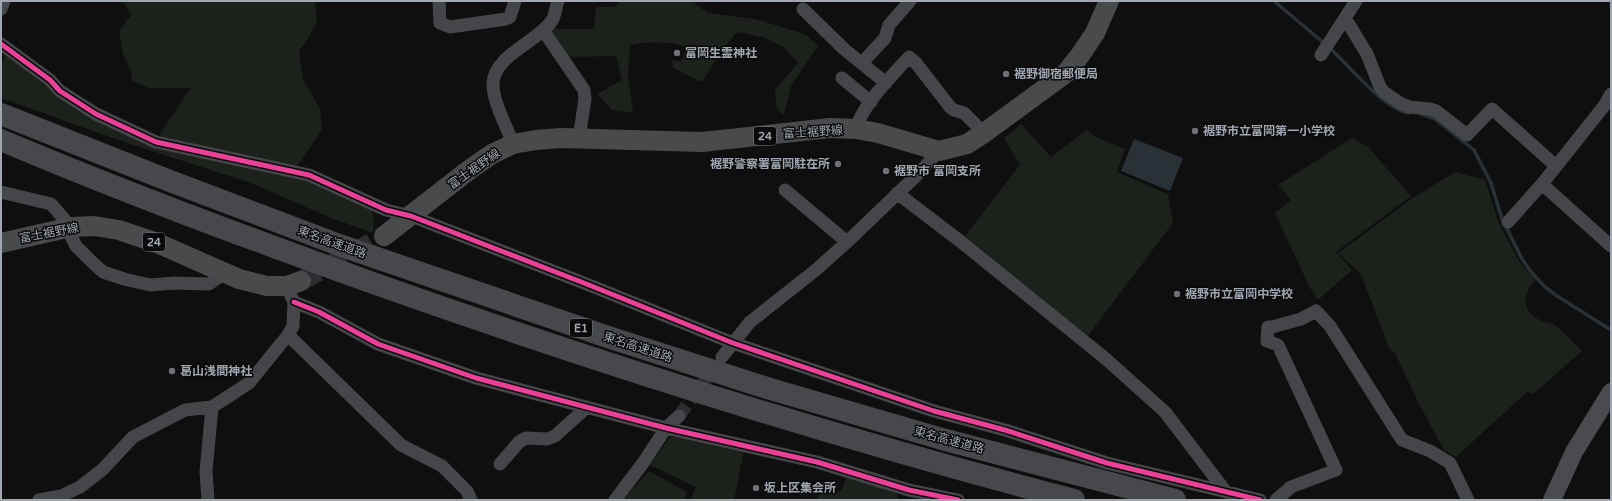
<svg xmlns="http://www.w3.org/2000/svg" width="1612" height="501" viewBox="0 0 1612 501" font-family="'Varela Round','Noto Sans JP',sans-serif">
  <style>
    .green { fill: #1c211c }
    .water { fill: #293136 }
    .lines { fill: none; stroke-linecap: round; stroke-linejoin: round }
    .stream { stroke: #293136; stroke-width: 3.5 }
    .street-tunnel { stroke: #2c2d30; stroke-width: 13; stroke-dasharray: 13 6; stroke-linecap: butt }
    .primary-tunnel { stroke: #2c2d30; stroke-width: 20; stroke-dasharray: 20 10; stroke-linecap: butt }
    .street { stroke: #454649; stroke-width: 13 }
    .secondary { stroke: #494b4e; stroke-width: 18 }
    .primary { stroke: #484a4c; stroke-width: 20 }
    .highway { stroke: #47484b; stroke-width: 22 }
    .cycleway-casing { stroke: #0a0a0b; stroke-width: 8 }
    .cycleway { stroke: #ea4096; stroke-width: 5 }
    .poi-dot { fill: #6e7278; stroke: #0a0a0b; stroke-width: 1.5 }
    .labels { text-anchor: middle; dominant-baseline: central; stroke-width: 3; stroke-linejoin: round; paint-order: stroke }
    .shield { fill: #0a0a0b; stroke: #74787e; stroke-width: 1 }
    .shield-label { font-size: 11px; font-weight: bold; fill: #a1a7b0 }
    .poi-label { font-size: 12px; font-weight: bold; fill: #a1a7b0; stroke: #0a0a0b; text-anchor: start }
    .street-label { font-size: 12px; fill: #a1a7b0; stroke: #0a0a0b }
  </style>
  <rect width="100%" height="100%" fill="#0f0f10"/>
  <path class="green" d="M123 1H315L317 22 304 45 299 51 303 79 320 109 322 130 291 175 371 206 374 222 373 233 331 218 248 182 124 142 1 98V65L5 55 153 144 191 88H149L132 81 131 71 123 54 119 31 131 15Z
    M621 1H692L708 13 755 19 805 34 818 46 791 86 784 115 777 109 775 90 798 63 784 47 763 37 737 32 723 49 702 82 673 68 672 60 681 61 687 47C668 41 648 41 630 45L628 76 633 113 612 110 597 94 622 80 616 56 569 57 550 29H594L596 7H614Z
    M1021 124 1051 157 1087 130 1096 137 1125 149 1117 172 1168 194 1173 223 1087 337 965 236 1020 165 1004 138Z
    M1352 138 1368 147 1411 196 1336 252 1352 270 1318 300 1309 286 1275 213 1291 200 1278 185Z
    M1455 172 1485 180 1498 221 1519 261 1535 280C1521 297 1522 312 1543 322 1547 323 1552 323 1555 325 1565 332 1573 343 1582 351L1533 394 1528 391 1456 457 1444 450 1418 402 1395 353 1389 348 1361 274 1338 253 1413 198Z
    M673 435 745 445 734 500H690L696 487 650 465 669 438Z
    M649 471 687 492 684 500H623Z
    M847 473 898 490 897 500H815L820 494C843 493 842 494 847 473Z"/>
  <path class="water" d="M1134 139 1183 158 1170 191 1121 171Z"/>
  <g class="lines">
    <path class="stream" d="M1274 1 1325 44
      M1330 48C1348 65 1385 110 1409 113
      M1421 114 1435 119 1474 150 1491 183 1502 219 1522 259 1532 273 1545 287 1557 296 1611 330"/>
    <path class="street-tunnel" d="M679 416 715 366"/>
    <path class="primary-tunnel" d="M301 281 384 236"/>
    <path class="street" d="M439 1 440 23 450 27 506 19 510 17 515 1
      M1 9 4 1
      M803 9 844 49 886 83
      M1345 18 1367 54 1380 87 1384 92 1400 103 1409 107 1430 109 1436 111 1467 135 1492 109 1556 166
      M543 30 584 90 585 99 579 138
      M1 44 50 80 60 91 96 114 156 142 309 175 386 210 411 216 584 283 733 343 934 411 1005 430 1107 463 1260 500
      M1321 55 1356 1
      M862 63 885 38 889 25 910 1
      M842 78 871 102
      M1611 94 1604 106 1542 184 1611 246
      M856 129C862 105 892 76 909 57L916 63 950 107 954 110 964 113 984 133
      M513 144C507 127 492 100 493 83 495 54 539 42 553 19 555 14 556 7 558 1
      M785 190 847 242
      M1 192 51 204 71 227
      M897 193 960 241 1106 359 1165 412 1226 492
      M1508 222 1542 184
      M67 228 76 246 92 262 103 272 124 279 150 285 174 283 209 284 225 273
      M294 302 319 312 378 344 476 378 666 428 817 462 909 490 958 500
      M288 335 401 445 442 466 467 491 471 500
      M722 357 750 322 817 269 847 242 919 173 939 151
      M500 464 519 442 526 438 547 439 555 436 586 408
      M39 500 61 496 80 487 102 470 133 437 185 410 212 407 249 383 288 335 293 326 294 302 291 296
      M208 500 206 471 212 407
      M615 500 643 463 666 428 679 416
      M1276 500 1291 487 1336 470 1278 345 1267 341 1268 327H1272L1301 319 1316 311 1330 326 1402 440 1430 451 1450 463 1468 500"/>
    <path class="secondary" d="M1552 500 1574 452 1611 392"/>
    <path class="primary" d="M384 236 469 170 492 154 513 144 536 140 561 138 702 142 830 128 856 129 878 133 939 151 967 144 984 133 1066 73 1081 54 1095 33 1109 1
      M1 243 71 227 94 226 119 230 157 243 239 279 267 286H287L301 281"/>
    <path class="highway" d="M1 114 170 181 339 245 611 338 767 388 942 439 1175 500
      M1 140C123 192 248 238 373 283 604 365 837 438 1074 500"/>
    <defs>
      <path id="cycleway" d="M1 44 50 80 60 91 96 114 156 142 309 175 386 210 411 216 584 283 733 343 934 411 1005 430 1107 463 1260 500
        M294 302 319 312 378 344 476 378 666 428 817 462 909 490 958 500"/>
    </defs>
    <use href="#cycleway" class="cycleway-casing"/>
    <use href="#cycleway" class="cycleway"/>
  </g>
  <g class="poi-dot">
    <circle cx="677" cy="53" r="4"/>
    <circle cx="1006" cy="74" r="4"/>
    <circle cx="1195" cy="131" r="4"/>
    <circle cx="838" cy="164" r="4"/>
    <circle cx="886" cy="171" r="4"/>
    <circle cx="1177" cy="294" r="4"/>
    <circle cx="172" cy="371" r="4"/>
    <circle cx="756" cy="488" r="4"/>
  </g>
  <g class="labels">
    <g class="shield">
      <rect x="754" y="127" width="22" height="18" rx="3"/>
      <rect x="143" y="233" width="22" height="18" rx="3"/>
      <rect x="570" y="319" width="22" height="18" rx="3"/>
    </g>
    <g class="shield-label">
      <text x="765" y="136">24</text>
      <text x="154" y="242">24</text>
      <text x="581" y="328">E1</text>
    </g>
    <g class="poi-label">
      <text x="685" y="53">富岡生霊神社</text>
      <text x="1014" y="74">裾野御宿郵便局</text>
      <text x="1203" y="131">裾野市立富岡第一小学校</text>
      <text x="830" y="164" text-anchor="end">裾野警察署富岡駐在所</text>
      <text x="894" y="171">裾野市 富岡支所</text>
      <text x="1185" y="294">裾野市立富岡中学校</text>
      <text x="180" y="371">葛山浅間神社</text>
      <text x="764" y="488">坂上区集会所</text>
    </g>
    <g class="street-label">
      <text transform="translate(813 132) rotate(-4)">富士裾野線</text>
      <text transform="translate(474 169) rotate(-35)">富士裾野線</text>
      <text transform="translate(49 233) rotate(-11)">富士裾野線</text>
      <text transform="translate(332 242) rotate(20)">東名高速道路</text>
      <text transform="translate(638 347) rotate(18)">東名高速道路</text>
      <text transform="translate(949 440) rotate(15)">東名高速道路</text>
    </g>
  </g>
  <rect width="1612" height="501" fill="none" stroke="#a1a7b0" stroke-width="4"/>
</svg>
